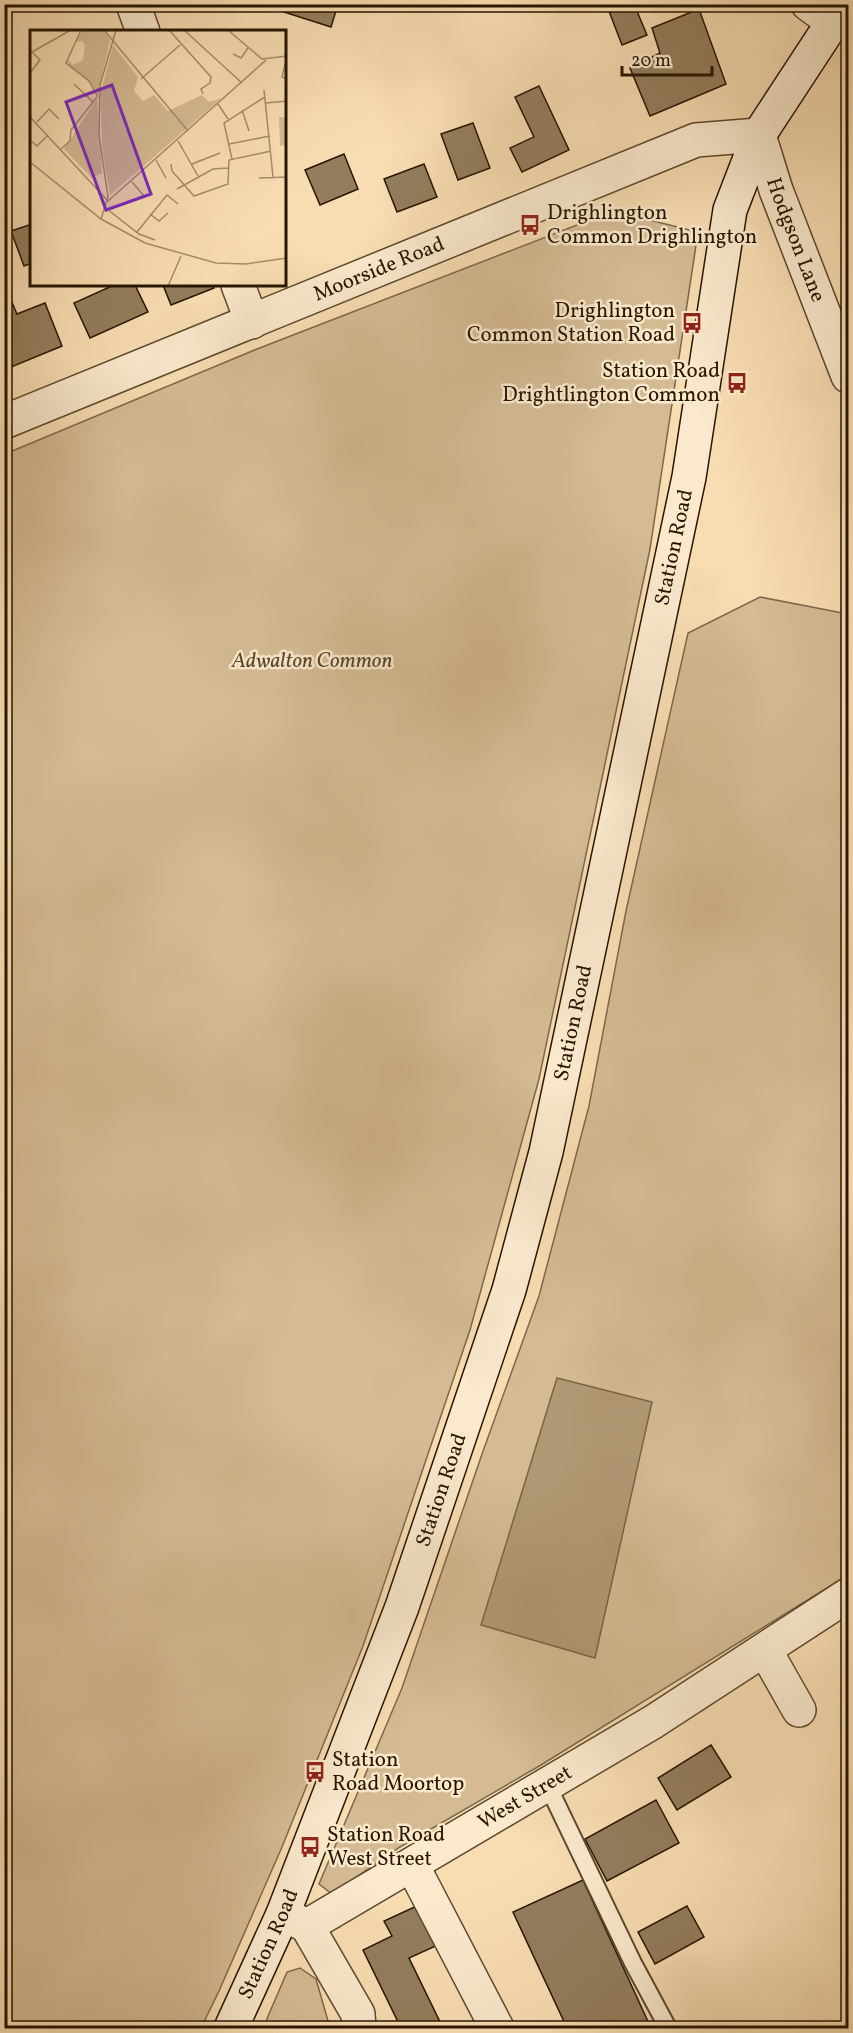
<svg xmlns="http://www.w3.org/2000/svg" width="853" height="2033" viewBox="0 0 853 2033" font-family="Vollkorn,serif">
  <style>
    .green { fill: #d4bb94; stroke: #7d684a; stroke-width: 1.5 }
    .water { fill: #b19975; stroke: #796546; stroke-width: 1.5 }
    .building { fill: #937d5d; stroke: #261600; stroke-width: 1.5 }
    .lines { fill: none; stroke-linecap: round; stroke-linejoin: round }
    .service-casing { stroke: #5a482c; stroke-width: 20 }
    .minor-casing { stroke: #5a482c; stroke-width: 36 }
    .tertiary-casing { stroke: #5a482c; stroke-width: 36 }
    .secondary-casing { stroke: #261600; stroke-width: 36 }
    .service { stroke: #fae9cd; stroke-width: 16 }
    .minor { stroke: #fae9cd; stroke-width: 33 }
    .tertiary { stroke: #fae9cd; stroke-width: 33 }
    .secondary { stroke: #fae9cd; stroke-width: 33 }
    .labels { text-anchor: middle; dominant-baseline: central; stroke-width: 5; stroke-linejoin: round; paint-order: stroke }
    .poi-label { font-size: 21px; fill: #261600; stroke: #fae9cd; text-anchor: start }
    .street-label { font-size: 21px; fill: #261600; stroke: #fae9cd }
    .park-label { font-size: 21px; font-style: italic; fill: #5a482c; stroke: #fae9cd }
    .inset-road { fill: none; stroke: #a48d6b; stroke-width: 1.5 }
    .view { fill: #7b2cbf; fill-opacity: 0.15; stroke: #7b2cbf; stroke-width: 3 }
    .inset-edge { fill: none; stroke: #261600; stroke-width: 3 }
  </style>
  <rect width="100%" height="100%" fill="#f8ddb2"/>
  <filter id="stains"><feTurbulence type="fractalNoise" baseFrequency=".00333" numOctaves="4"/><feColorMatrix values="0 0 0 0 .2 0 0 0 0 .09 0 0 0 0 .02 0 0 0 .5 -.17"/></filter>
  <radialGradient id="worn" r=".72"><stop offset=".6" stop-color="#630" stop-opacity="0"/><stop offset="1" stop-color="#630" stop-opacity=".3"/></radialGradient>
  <path class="green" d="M613 211 698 232 650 549 539 1079 470 1330 363 1646 282 1847 219 1991 201 2028H5V454L257 349Z
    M760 597 848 614V1575L541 1765 400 1847 332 1894 319 1884 402 1688 482 1454 539 1296 589 1106 626 911 688 633Z
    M300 1968 316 1979 330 2028H263L287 1972Z"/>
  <path class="water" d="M557 1378 652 1402 595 1658 481 1625Z"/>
  <path class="building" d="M259 4H338L331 27Z
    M623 4H634L647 35 622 45 609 11Z
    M699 9 726 84 650 116 630 68 660 53 652 28Z
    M539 86 569 150 522 172 510 148 534 137 515 97Z
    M473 123 490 168 458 180 441 134Z
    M344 154 358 189 320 205 305 170Z
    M424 164 437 197 397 212 384 179Z
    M32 224V263L24 266 11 231Z
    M4 284 17 314 45 303 62 346 4 370Z
    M114 285H135L148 312 90 338 74 303Z
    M163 285H213L214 288 171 305Z
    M711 1745 731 1777 677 1810 658 1778Z
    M656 1800 679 1843 607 1881 585 1839Z
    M583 1880 651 2028H567L513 1912Z
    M421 1904 440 1944 409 1958 443 2028H401L363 1950 392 1936 384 1921Z
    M687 1906 704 1937 655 1964 638 1932Z"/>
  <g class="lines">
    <defs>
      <path id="service" d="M547 1784 633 1963 668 2028"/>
      <g id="minor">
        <path d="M133 4 143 32"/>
        <path d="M808 4 833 22"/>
        <path id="s1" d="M759 135 776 190 848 376"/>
        <path d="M238 285 252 322"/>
        <path d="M765 1650 799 1710"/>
        <path d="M412 1865 497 2028"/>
        <path id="s2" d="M283 1914 307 1926 653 1722 848 1595"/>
        <path d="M307 1926 358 2014 359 2028"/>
      </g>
      <g id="tertiary">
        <path id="s3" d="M4 422 696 140 759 135"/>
      </g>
      <g id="secondary">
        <path id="s4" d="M231 2028 283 1914 402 1607 509 1290 546 1152 689 477 730 210 759 135 833 22 848 8"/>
      </g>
    </defs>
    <use href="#service" class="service-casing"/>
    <use href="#minor" class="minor-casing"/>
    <use href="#tertiary" class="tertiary-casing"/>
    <use href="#secondary" class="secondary-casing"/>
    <use href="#service" class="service"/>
    <use href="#minor" class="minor"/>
    <use href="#tertiary" class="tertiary"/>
    <use href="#secondary" class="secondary"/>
  </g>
  <defs>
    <symbol id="bus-bare" viewBox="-9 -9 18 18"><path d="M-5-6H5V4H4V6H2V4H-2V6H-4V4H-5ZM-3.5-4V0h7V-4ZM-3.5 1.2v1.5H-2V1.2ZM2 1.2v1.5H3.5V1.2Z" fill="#8f2418" stroke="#fae9cd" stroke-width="2.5" paint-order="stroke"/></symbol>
  </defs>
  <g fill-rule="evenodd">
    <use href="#bus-bare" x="515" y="210" width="30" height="30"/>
    <use href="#bus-bare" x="677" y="308" width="30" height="30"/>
    <use href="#bus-bare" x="722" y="368" width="30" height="30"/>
    <use href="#bus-bare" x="300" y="1757" width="30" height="30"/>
    <use href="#bus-bare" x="295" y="1832" width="30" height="30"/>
  </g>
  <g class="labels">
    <g class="poi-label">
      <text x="547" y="213">Drighlington<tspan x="547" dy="24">Common Drighlington</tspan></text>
      <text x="675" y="311" text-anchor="end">Drighlington<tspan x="675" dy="24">Common Station Road</tspan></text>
      <text x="720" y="371" text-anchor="end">Station Road<tspan x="720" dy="24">Drightlington Common</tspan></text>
      <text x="332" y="1760">Station<tspan x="332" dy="24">Road Moortop</tspan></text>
      <text x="327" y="1835">Station Road<tspan x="327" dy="24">West Street</tspan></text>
    </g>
    <g class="street-label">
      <text stroke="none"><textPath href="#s1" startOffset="111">Hodgson Lane</textPath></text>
      <text stroke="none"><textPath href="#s3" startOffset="405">Moorside Road</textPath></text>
      <text stroke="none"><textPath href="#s4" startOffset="1550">Station Road</textPath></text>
      <text stroke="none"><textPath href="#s4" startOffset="1064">Station Road</textPath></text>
      <text stroke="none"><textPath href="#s4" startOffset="578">Station Road</textPath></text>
      <text stroke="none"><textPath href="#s2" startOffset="280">West Street</textPath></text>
      <text stroke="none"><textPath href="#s4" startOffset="92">Station Road</textPath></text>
    </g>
    <g class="park-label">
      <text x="312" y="661">Adwalton Common</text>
    </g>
  </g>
  <g transform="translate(30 30)">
    <rect width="256" height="256" fill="#f8ddb2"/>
    <path d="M52 0H73L80 10 68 64 61 53 38 35V30L43 35 53 30 55 16 52 11 46 12ZM83 15 108 47 104 61 113 71 124 65 138 81 172 65 179 72 192 68 80 165 72 117 71 62ZM67 69 72 143 62 148 34 119ZM249 87H256V115L250 116Z" fill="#d4bb94"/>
    <path class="inset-road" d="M51 0 36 33 59 51 68 67M74 0 158 101M139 0 181 47 180 53 171 59 173 64M154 0 212 53M198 0 232 29 257 26M0 23 41 0M203 24 211 28 218 18M255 34 252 47 257 49M0 43 10 30 2 22M111 49 150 15M44 54 63 72M234 60 243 147M236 73 257 71M188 74 198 89M212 80 219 101M0 87 78 171 236 30M7 92 19 79 29 89M0 110 7 116 18 105M148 111 168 146M199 114 240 106M31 119 40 111 41 100 67 67M202 129 194 93 235 67M126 130 136 148M0 132 71 189 115 213 186 233 216 234 257 228M141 134 142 141 164 166 198 154 199 130 241 121M162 134 190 123M229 148 257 147M102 152 115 167M147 159 183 139 198 138M77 179 109 204 125 210M120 184 129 191 138 183M71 189 78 167 69 105 70 55 86 0M107 202 137 165 148 174M138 256 151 226"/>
    <path class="view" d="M82 55 121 164 76 180 36 72Z"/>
    <rect width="256" height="256" class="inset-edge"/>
  </g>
  <rect width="853" height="2033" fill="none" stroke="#f8ddb2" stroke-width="24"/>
  <rect x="6" y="6" width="841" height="2021" fill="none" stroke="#261600" stroke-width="3"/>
  <rect x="12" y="12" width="829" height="2009" fill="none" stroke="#261600" stroke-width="1.5"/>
  <path d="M622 66v9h90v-9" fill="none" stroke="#261600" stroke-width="3"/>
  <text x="631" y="66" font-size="18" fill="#261600" stroke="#fae9cd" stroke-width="4.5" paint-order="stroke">20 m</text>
  <rect width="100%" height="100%" filter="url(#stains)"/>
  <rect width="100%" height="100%" fill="url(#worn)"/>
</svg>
